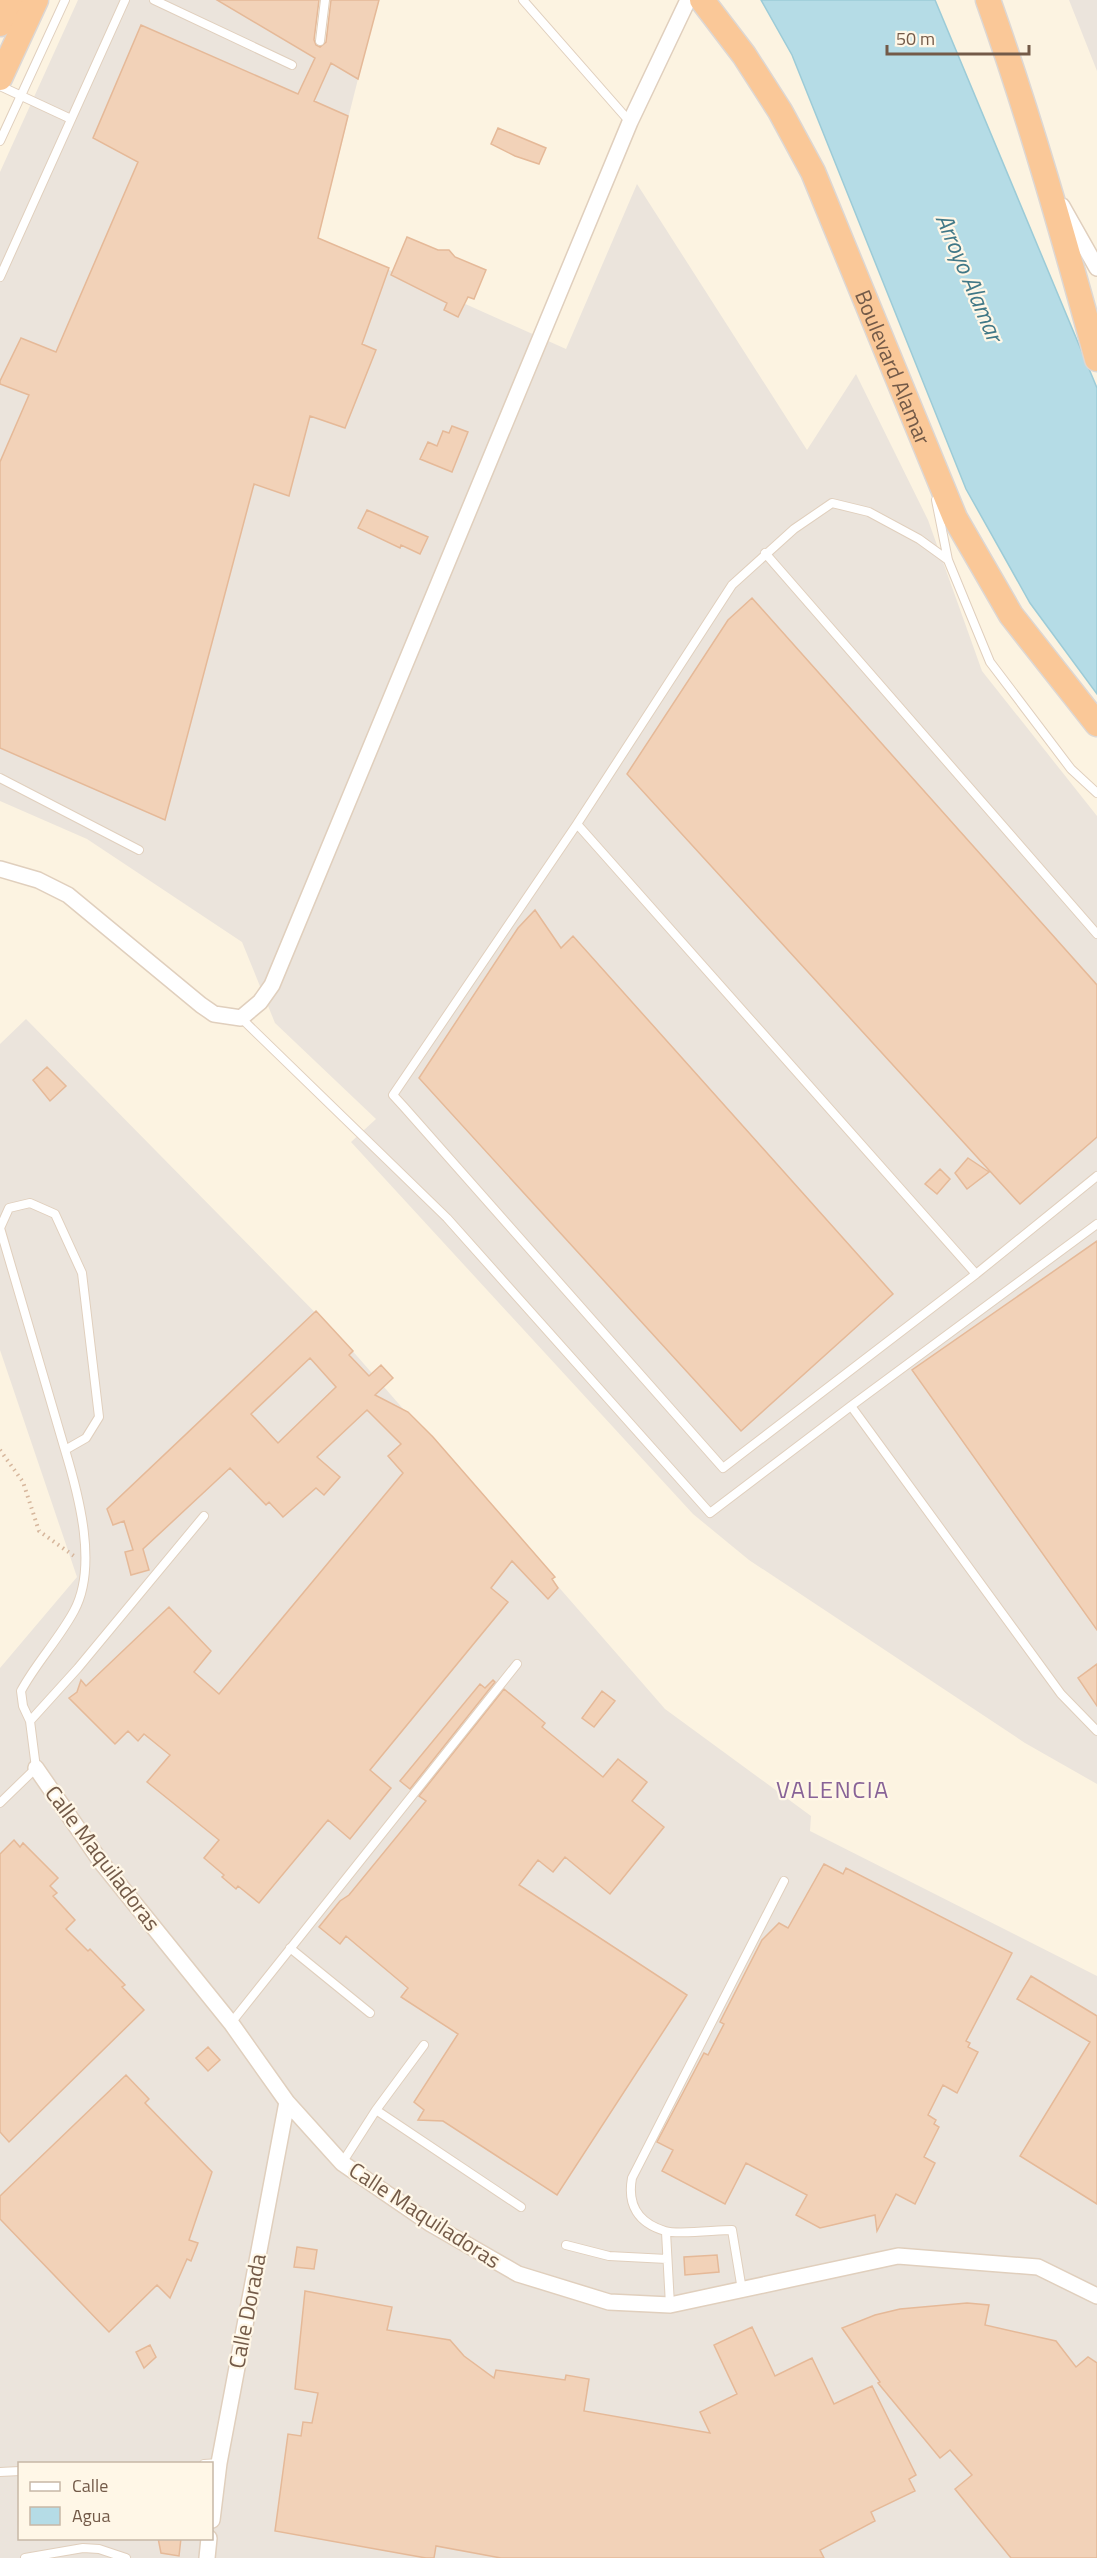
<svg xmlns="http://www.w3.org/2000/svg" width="1097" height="2558" viewBox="0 0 1097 2558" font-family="'Titillium Web',sans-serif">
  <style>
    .industrial { fill: #ebe4dc; fill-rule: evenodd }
    .water { fill: #b5dce6; stroke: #9ccbd7; stroke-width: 1.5 }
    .building { fill: #f2d2b8; stroke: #e5b998; stroke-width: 1.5; fill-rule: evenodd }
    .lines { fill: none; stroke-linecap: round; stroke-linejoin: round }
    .service-casing { stroke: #e0cfbd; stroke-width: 10 }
    .minor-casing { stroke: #e0cfbd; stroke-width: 18 }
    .trunk-casing { stroke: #ddd7d3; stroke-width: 27 }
    .path { stroke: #d6b69c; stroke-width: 4; stroke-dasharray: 1.5 4.5; stroke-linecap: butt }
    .service { stroke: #fff; stroke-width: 8 }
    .minor { stroke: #fff; stroke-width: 15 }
    .trunk { stroke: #fac898; stroke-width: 24 }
    .labels { text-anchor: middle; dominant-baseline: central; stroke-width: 4.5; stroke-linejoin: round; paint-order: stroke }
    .street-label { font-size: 22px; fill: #735a48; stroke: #fff7e7 }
    .water-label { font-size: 24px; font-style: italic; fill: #417887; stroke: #fff7e7 }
    .neighbourhood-label { font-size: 24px; letter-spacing: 1.5px; fill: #886397; stroke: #fff7e7 }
  </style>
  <rect width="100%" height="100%" fill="#fcf3e1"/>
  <path class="industrial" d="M78 0H217L305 52 329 62 358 79 318 238 566 349 637 184 807 450 856 374 928 520 982 671 1097 816V1784L1025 1743 749 1560 693 1514 351 1142 376 1119 275 1023 242 942 87 839 0 801V172Z
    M1069 0H1097V71Z
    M26 1019 350 1348 665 1709 811 1816 810 1831 1097 1976V2558H0V1668L77 1577 0 1350V1044ZM20 2464H212V2538H20Z"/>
  <path class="water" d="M761 0H935L1097 388V694L1030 603 966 489 792 55Z"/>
  <path class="building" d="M217 0H319L314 40 316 45 320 47 326 42 331 0H379L358 79 331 63 314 101 348 116 318 238 389 268 362 344 376 350 345 428 310 416 289 496 254 484 165 820 0 748V462L29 395 0 384V381L21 338 56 352 138 162 93 138 141 25 298 94 315 58Z
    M498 128 546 148 539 164 515 156 491 144Z
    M407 237 438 250H449L455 257 486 270 474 299 468 297 458 317 444 310 447 303 391 275Z
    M452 426 468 432 452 472 420 459 428 442 437 446 443 431 449 433Z
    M367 510 428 537 420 554 401 545 400 548 358 528Z
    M752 598 1097 985V1137L1020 1204 627 774 728 620Z
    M535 910 561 948 573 936 893 1294 741 1431 419 1078 518 928Z
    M47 1067 66 1086 50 1101 33 1080Z
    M968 1158 989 1172 967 1189 955 1173Z
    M940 1169 950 1179 937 1194 925 1184Z
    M1097 1241V1630L912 1370Z
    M316 1311 353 1351 349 1355 369 1376 381 1365 393 1378 375 1395 408 1412 433 1437 555 1577 552 1579 558 1588 548 1599 512 1561 491 1588 508 1602 370 1770 391 1788 350 1839 328 1820 259 1903 238 1886 236 1889 222 1877 224 1875 204 1858 219 1840 147 1782 170 1755 144 1734 138 1741 128 1731 115 1744 69 1698 77 1692 81 1680 86 1686 169 1607 211 1651 194 1672 219 1694 403 1473 388 1456 401 1444 367 1410 317 1457 340 1477 324 1495 316 1488 283 1517 269 1502 266 1505 230 1468 143 1549 149 1570 131 1575 125 1552 133 1550 124 1521 113 1525 107 1509ZM310 1358 336 1387 278 1443 251 1414Z
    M1097 1664V1706L1078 1678Z
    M493 1680 495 1682 410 1789 400 1781 480 1684 485 1688Z
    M504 1689 545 1723 542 1727 603 1777 618 1759 647 1782 632 1801 664 1827 610 1894 565 1857 553 1872 538 1860 519 1885 687 1995 557 2195 443 2121 418 2120 424 2110 414 2102 458 2034 401 1997 408 1988 346 1936 340 1944 319 1927 340 1901 349 1895 426 1801 419 1796Z
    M602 1691 615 1701 594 1727 582 1718Z
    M14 1840 20 1847 23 1843 58 1878 50 1886 57 1893 53 1896 75 1920 66 1929 88 1951 90 1949 125 1985 122 1987 144 2010 9 2142 0 2132V1854Z
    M824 1864 843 1874 846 1868 1012 1953 966 2041 970 2043 968 2047 978 2052 957 2093 943 2085 928 2115 936 2120 934 2124 939 2127 924 2157 935 2163 915 2204 896 2194 877 2231 875 2215 820 2228 796 2215 807 2195 746 2163 725 2204 662 2171 673 2150 657 2142 704 2053 708 2055 724 2024 720 2022 762 1940 779 1923 788 1928Z
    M1031 1976 1097 2016V2204L1020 2156 1090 2042 1017 1999Z
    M208 2047 220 2060 208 2071 196 2058Z
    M126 2075 149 2099 145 2103 212 2172 189 2240 198 2243 191 2261 187 2259 170 2298 157 2285 109 2332 0 2219V2196Z
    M297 2247 317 2250 314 2269 294 2267Z
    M717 2255 719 2272 685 2275 684 2257Z
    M305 2291 392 2307 387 2330 450 2340 464 2356 494 2378 496 2370 565 2380 566 2375 589 2379 584 2411 710 2433 700 2412 737 2394 714 2345 752 2327 775 2376 812 2358 834 2404 872 2386 916 2475 909 2479 915 2491 871 2512 875 2521 820 2550 824 2558H501L436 2546 434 2558H426L275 2531 288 2434 301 2436 303 2422 312 2423 318 2393 295 2389Z
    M967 2303 989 2305 985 2325 1056 2341 1076 2367 1088 2357 1097 2363V2558H1011L955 2489 972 2475 950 2450 940 2458 878 2383 880 2382 842 2328 875 2315 900 2309Z
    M150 2345 156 2357 144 2368 136 2352Z
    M158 2538H181L179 2556 161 2553Z"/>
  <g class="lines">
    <defs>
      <path id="service" d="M154 0 292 65
        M523 0 630 122
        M320 41 325 0
        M0 86 71 119
        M0 141 65 0
        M0 277 125 0
        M936 500 948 560 990 662 1071 769 1097 793
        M765 553 1097 934
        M948 560 919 539 869 512 832 503 794 529 732 585 577 824 976 1274 1097 1176
        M0 778 139 850
        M577 824 393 1095 404 1107 723 1468 976 1274
        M241 1018 447 1218 710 1513 851 1406 1061 1694 1097 1731
        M851 1406 1097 1224
        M30 1721 23 1706 21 1691C36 1663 59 1639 74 1611 98 1567 79 1496 65 1450L0 1228 9 1208 30 1203 55 1214 82 1273 99 1417 86 1438 65 1450
        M0 1803 36 1768 30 1721 78 1668 204 1516
        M290 1948 370 2013
        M231 2023 517 1664
        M376 2110 521 2207
        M342 2163 376 2110 424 2045
        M666 2232 670 2305
        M566 2245 609 2256 667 2259
        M742 2290 732 2230C716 2230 678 2235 665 2231 638 2223 627 2205 632 2178L784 1881
        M204 2464 219 2463
        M0 2472 20 2471
        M25 2558 83 2548 99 2549 126 2558"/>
      <path id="minor" d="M1062 206 1097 268
        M0 869 38 880 68 895 201 1005 214 1014 241 1018 260 1002 272 985 630 122 688 0
        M36 1768 101 1862 231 2023 287 2102 342 2163 431 2224 518 2274 609 2302 670 2305 898 2256 1038 2267 1097 2296
        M212 2520 219 2463 287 2102
        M207 2558 209 2538"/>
      <g id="trunk">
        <path id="s1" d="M702 0 744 55 780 111 813 172 955 518 1011 615 1097 724"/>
        <path d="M988 0C1030 118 1064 238 1097 359"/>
        <path d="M0 24 11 0"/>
        <path d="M0 78 36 0"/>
      </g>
    </defs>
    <use href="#service" class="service-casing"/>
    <use href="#minor" class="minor-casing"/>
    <use href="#trunk" class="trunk-casing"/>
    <path class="path" d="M0 1450 23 1482 39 1531 74 1556"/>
    <use href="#service" class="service"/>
    <use href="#minor" class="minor"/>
    <use href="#trunk" class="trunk"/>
  </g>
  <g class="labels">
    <g class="street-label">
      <text stroke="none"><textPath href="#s1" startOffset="416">Boulevard Alamar</textPath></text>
      <text transform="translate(103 1858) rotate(53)">Calle Maquiladoras</text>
      <text transform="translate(425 2215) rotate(33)">Calle Maquiladoras</text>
      <text transform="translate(247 2311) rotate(-79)">Calle Dorada</text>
    </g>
    <g class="water-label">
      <text transform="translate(970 277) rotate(67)">Arroyo Alamar</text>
    </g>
    <g class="neighbourhood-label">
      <text x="833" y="1789">VALENCIA</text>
    </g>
  </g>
  <rect x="18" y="2462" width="195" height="78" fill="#fff7e7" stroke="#c7b8a7" stroke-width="1.5"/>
  <rect x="30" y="2482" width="30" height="9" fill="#ffffff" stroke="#c7b8a7" stroke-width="1.5"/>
  <text x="72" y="2492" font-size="18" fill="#735a48">Calle</text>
  <rect x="30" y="2507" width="30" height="18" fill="#b5dce6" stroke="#c7b8a7" stroke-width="1.5"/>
  <text x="72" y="2522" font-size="18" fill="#735a48">Agua</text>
  <path d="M887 45v9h142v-9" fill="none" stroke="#735a48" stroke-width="3"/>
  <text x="896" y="45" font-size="18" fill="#735a48" stroke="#fff7e7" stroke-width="4.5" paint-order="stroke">50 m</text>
</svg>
